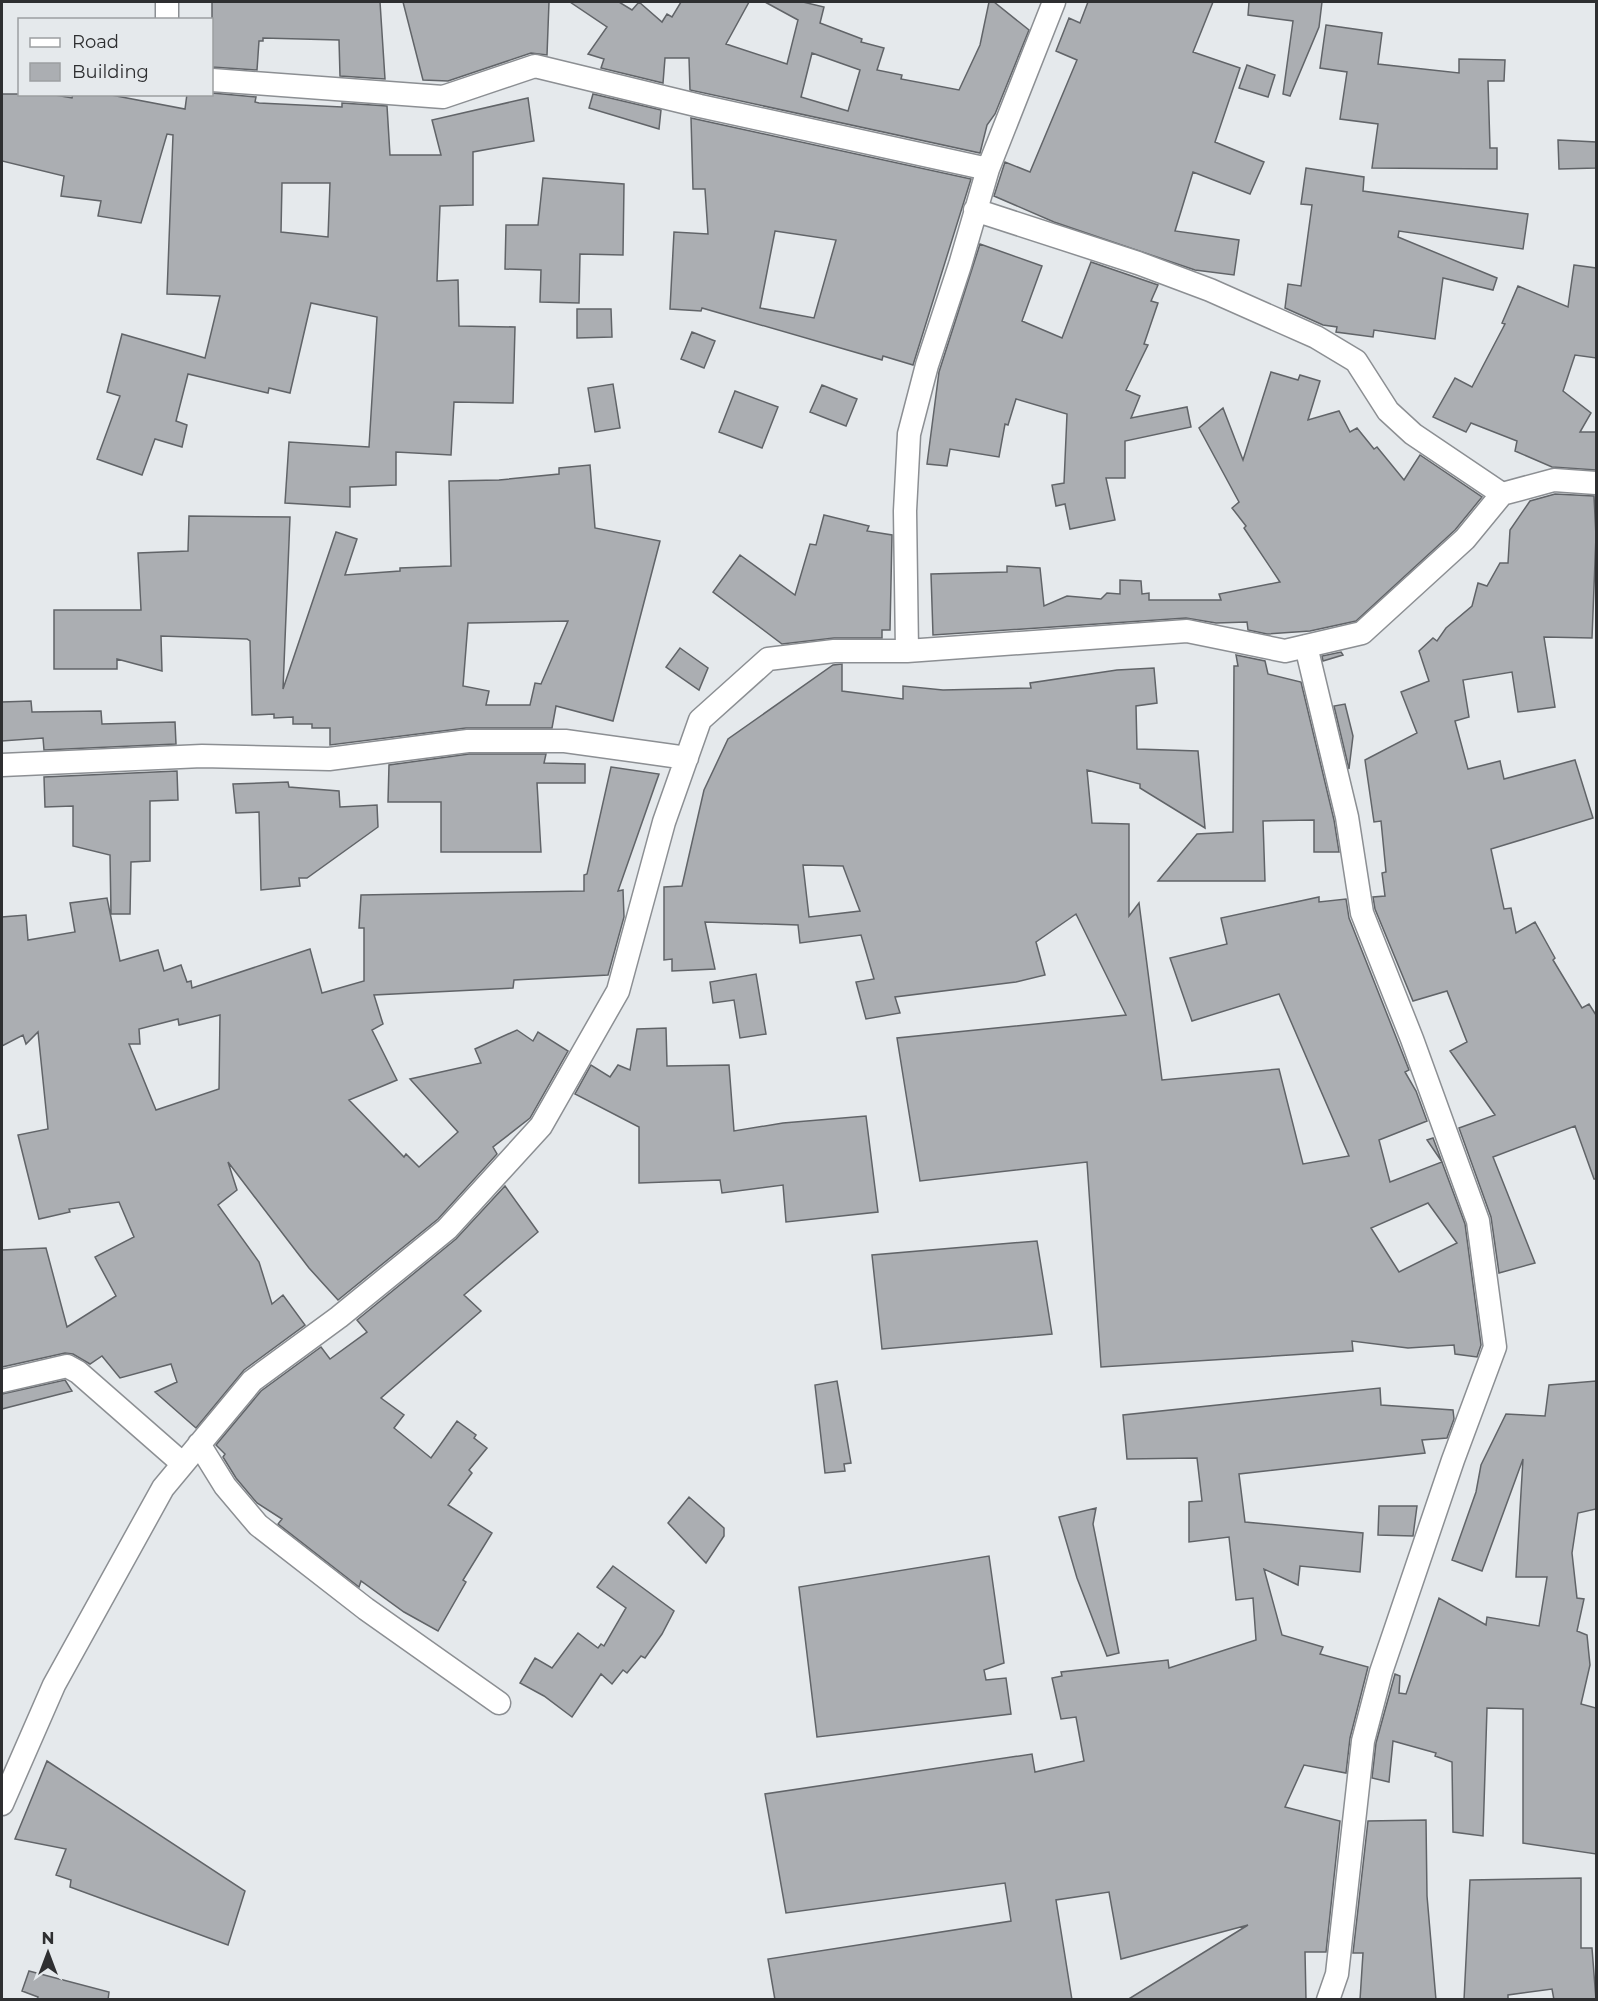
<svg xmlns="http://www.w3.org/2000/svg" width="1598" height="2001" viewBox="0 0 1598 2001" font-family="Montserrat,sans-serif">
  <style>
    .building { fill: #abaeb2; stroke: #616468; stroke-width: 1.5; fill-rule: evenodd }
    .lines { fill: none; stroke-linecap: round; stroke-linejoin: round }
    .street-casing { stroke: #8c8f93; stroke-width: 25 }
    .street { stroke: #fff; stroke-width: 22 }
  </style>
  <rect width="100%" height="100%" fill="#e5e9ec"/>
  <path class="building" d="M212 2H380L385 79 340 76 339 40 263 38V41H259L257 70 212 67Z
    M403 2H549L547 55 531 53 448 81 423 80Z
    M570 2H619L632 10 639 2 662 22 667 14 672 17 681 2H749L726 44 787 64 798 20 765 2H803L824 7 820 23 862 39 861 42 884 48 877 70 902 75 901 79 959 90 980 45 989 2H994L1029 30 995 114 987 125 980 153 690 90 689 58H665L663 83 601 68 604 59 588 54 607 27ZM812 53 860 70 848 111 801 97Z
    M1088 2H1213L1193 52 1240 68 1215 142 1264 162 1250 194 1193 172 1175 231 1239 240 1234 275 1195 270 1054 222 994 196 1005 162 1030 172 1077 60 1056 51 1069 18 1080 23Z
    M1249 2H1322L1319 27 1290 96 1283 94 1293 21 1248 15Z
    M1326 25 1382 33 1378 64 1459 73V59L1505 60 1504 81H1488L1490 148H1497V169L1372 168 1378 124 1340 119 1347 72 1320 68Z
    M1247 65 1275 75 1268 97 1239 88Z
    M212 93 256 97 255 102 259 103 342 107V103L387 106 390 155H441L432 120 528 98 534 141 473 152V205L440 206 437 281 458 280 459 326 515 327 513 403 454 402 451 455 396 452V485L350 487V507L285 503 289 442 369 447 377 317 311 303 290 393 269 388 268 393 188 374 176 421 187 425 182 447 155 439 142 475 97 459 120 396 107 392 122 334 205 358 220 296 167 294 173 135 167 134 141 223 98 216 101 201 61 196 64 176 2 161V94H49L72 98 73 94H106L185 109 187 94ZM282 183H330L328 237 281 232Z
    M593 94 661 110 659 129 589 108Z
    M691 118 971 179 913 365 883 356 882 360 702 308 701 311 670 309 674 232 708 234 705 189H693ZM775 231 836 240 814 318 760 308Z
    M1558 140 1596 142V168L1559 169Z
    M1306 168 1364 177 1363 191 1528 214 1523 249 1399 231 1398 237 1497 278 1493 290 1443 278 1435 339 1374 330 1373 337 1336 332 1337 327 1323 325 1285 308 1288 284 1301 286 1312 205 1301 204Z
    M543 178 624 184 623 255 580 254 579 303 540 302 541 270 505 269 506 225H538Z
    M980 244 1042 266 1022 321 1062 338 1091 262 1158 285 1151 301 1158 303 1144 344 1148 345 1126 390 1140 396 1131 418 1187 407 1191 427 1125 441V478H1106L1115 520 1070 529 1065 504 1056 506 1052 485 1064 483 1067 414 1016 399 1008 425 1005 424 999 457 950 449 947 466 927 464 939 372Z
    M1574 265 1596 268V358L1575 355 1563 391 1591 413 1580 432H1596V470L1552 467 1515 451 1517 441 1471 423 1466 432 1433 417 1455 378 1472 387 1505 324 1502 323 1518 286 1568 307Z
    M577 309H611L612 337 577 338Z
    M692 332 715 341 704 368 681 359Z
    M1271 372 1298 380 1300 375 1320 381 1308 420 1339 411 1350 432 1357 428 1374 449 1377 447 1404 480 1420 455 1482 497 1455 530 1356 621 1310 631 1267 634 1248 630 1247 622 1216 623 1186 618 933 635 931 574 1007 572V566L1040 568 1044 606 1067 596 1101 599 1107 593 1120 594V580L1141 581 1142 594 1149 593V600H1221L1219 594 1280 582 1244 528 1246 526 1232 508 1239 502 1199 428 1223 408 1243 460Z
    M613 384 620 428 595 432 588 388Z
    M822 385 857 399 846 426 810 412Z
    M735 391 778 407 762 448 719 432Z
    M590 465 595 528 660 541 613 721 556 706 552 728H466L330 745V728H312V724H293V717L274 718V714L252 715 250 641 247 639 161 636 162 671 117 659V669H54V610H141L138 553 188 551 189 516 290 517 283 689 336 532 357 539 345 575 400 571V568L451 566 449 481 499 480 559 474V468ZM568 621 541 684 535 683 530 705H486L489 691 463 686 468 623Z
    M1555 494 1594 496 1596 536 1592 638 1544 637 1555 707 1518 712 1512 672 1463 680 1469 717 1455 721 1468 769 1500 761 1504 779 1575 760 1593 818 1491 849 1504 909 1511 908 1516 933 1535 922 1555 958 1553 960 1582 1008 1589 1004 1596 1015V1179H1594L1575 1126 1493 1157 1535 1263 1499 1273 1491 1217 1459 1128 1495 1115 1450 1051 1467 1042 1447 991 1413 1001 1375 909 1373 897 1385 896 1382 873 1386 872 1381 821 1374 822 1365 760 1417 733 1401 692 1429 681 1419 651 1433 638 1437 641 1446 628 1472 606 1478 583 1487 586 1500 563H1508L1510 530 1530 501Z
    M824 515 869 526 867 531 892 535 890 630H882V638H834L782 644 713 592 740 555 795 595 810 544 816 545Z
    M680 648 708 668 699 690 666 667Z
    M1341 652 1343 655 1323 661 1322 656Z
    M1236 655 1265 661 1268 674 1301 682 1334 820 1339 852H1314V820L1263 821 1265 881H1158L1197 834 1233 832 1234 666H1238Z
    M842 664V691L903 699V686L943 690 1031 688 1030 683 1117 670 1154 668 1157 703 1136 706 1137 749 1198 751 1205 828 1140 788V784L1087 770 1092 823 1129 824V916L1139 903 1162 1080 1279 1069 1303 1164 1349 1156 1279 994 1192 1021 1170 958 1227 944 1221 918 1319 897V902L1346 899 1349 918 1409 1070 1405 1072 1416 1091 1427 1121 1379 1140 1390 1182 1442 1162 1427 1140 1433 1138 1465 1224 1481 1345 1477 1357 1455 1354 1454 1345 1408 1348 1352 1341 1353 1351 1101 1367 1087 1162 920 1181 897 1038 1126 1015 1076 914 1036 942 1045 975 1016 982 895 997 900 1013 866 1019 856 982 874 979 861 935 800 943 798 925 705 922 715 969 672 971V959L664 960V887L682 886 704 790 728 739 833 665ZM803 865 843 866 860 911 809 917ZM1428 1203 1457 1243 1399 1272 1371 1228Z
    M31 701 32 712 101 711 102 724 175 722 176 744 44 750 43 738 2 741V702Z
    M1345 704 1353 736 1349 769 1334 706Z
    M469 754H546L544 763 585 764V783H537L541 852H441V802H388L389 765Z
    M611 767 659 774 618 891 623 890 624 917 608 975 514 980 513 988 374 995 383 1024 372 1030 397 1080 349 1100 404 1157 406 1154 419 1167 458 1132 410 1079 481 1063 475 1049 517 1030 533 1041 538 1032 568 1051 530 1118 493 1147 497 1154 438 1219 338 1300 309 1268 228 1162 237 1190 218 1205 259 1262 272 1304 283 1295 305 1325 244 1370 196 1428 155 1392 177 1382 171 1364 120 1378 102 1356 90 1364 73 1354 65 1353 2 1367V1250L46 1248 67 1327 116 1296 95 1257 134 1237 119 1202 69 1209 70 1212 39 1219 18 1135 48 1129 38 1032 26 1044 23 1035 2 1046V917L26 915 28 940 75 932 70 903 107 898 120 961 158 950 164 971 181 965 187 982 191 981 192 988 310 949 322 993 364 981V928H359L361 895 584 891V875L587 874ZM220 1015 219 1089 156 1110 129 1044H140L139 1029 178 1019 179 1025Z
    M177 771 178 800 150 801V861L131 862 130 914H111L110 855 73 846V806L45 807 44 777Z
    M288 782 289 787 339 791 340 807 377 805 378 827 307 878H299L300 886 261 890 259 812 236 813 233 784Z
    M756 974 766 1034 740 1038 734 1000 713 1003 710 982Z
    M666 1028 667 1066 729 1065 734 1131 783 1123 866 1116 878 1212 786 1222 783 1185 722 1193 720 1180 639 1183V1127L575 1094 591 1065 610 1077 618 1065 630 1070 637 1029Z
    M505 1186 538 1232 464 1295 481 1311 381 1398 404 1415 394 1428 431 1458 457 1421 476 1435 474 1438 487 1448 469 1470 472 1473 448 1505 492 1533 463 1580 466 1582 438 1631 404 1612 361 1581 359 1587 278 1524 282 1519 257 1503 236 1478 223 1457 225 1454 216 1445 261 1391 321 1347 330 1359 367 1332 357 1320 456 1239Z
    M1037 1241 1052 1334 882 1349 872 1255Z
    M65 1380 72 1391 2 1409V1394Z
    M837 1381 851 1463 844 1464 845 1471 825 1473 815 1385Z
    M1596 1381V1509L1578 1513 1572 1553 1577 1598 1584 1599 1577 1631 1587 1635 1590 1665 1581 1704 1596 1708V1854L1523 1843V1709L1487 1708 1483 1836 1453 1832 1452 1762 1435 1756 1436 1753 1393 1741 1389 1782 1372 1778 1376 1743 1395 1674 1400 1676 1399 1693 1406 1694 1439 1598 1486 1625 1487 1617 1539 1626 1547 1577H1516L1523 1459 1482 1571 1452 1560 1476 1492 1481 1465 1506 1414 1545 1416 1549 1385Z
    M1380 1388 1381 1405 1453 1410 1454 1419 1447 1438 1422 1440 1425 1453 1239 1474 1245 1522 1363 1533 1360 1572 1300 1566 1298 1585 1264 1569 1282 1635 1323 1647 1320 1654 1368 1667 1350 1738 1346 1773 1304 1765 1285 1807 1340 1821 1326 1952H1305L1306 2000H1127L1248 1925 1121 1959 1109 1892 1056 1900 1072 2000H775L768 1959 1011 1921 1005 1883 786 1913 765 1794 1032 1754 1035 1772 1084 1761 1076 1717 1061 1719 1052 1678 1062 1676 1061 1672 1168 1660 1169 1668 1256 1640 1253 1598 1236 1600 1229 1537 1189 1542V1502L1202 1501 1197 1458 1127 1459 1123 1415Z
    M689 1497 724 1528V1536L706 1563 668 1523Z
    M1379 1506H1417L1413 1536 1378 1535Z
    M1096 1508 1093 1524 1119 1653 1107 1656 1077 1578 1059 1517Z
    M989 1556 1004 1663 984 1670 986 1680 1006 1678 1011 1714 817 1737 799 1587Z
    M613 1566 674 1611 662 1634 645 1658 641 1656 627 1673 623 1670 612 1684 601 1674 572 1717 544 1696 520 1683 535 1658 552 1668 578 1633 598 1648 601 1644 604 1646 626 1608 597 1587Z
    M47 1761 245 1891 228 1945 70 1887 71 1880 56 1875 66 1849 15 1839Z
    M1426 1820 1427 1896 1436 2000H1360L1363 1953H1353L1368 1821Z
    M1581 1878V1948H1592L1596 2000H1554L1552 1989 1508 1995V2000H1464L1470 1880Z
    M29 1971 109 1992 108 2000H37L38 1997 22 1991Z"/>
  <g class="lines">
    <defs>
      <path id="street" d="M167 2V20
        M212 80 443 97 535 66 700 106 988 169
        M975 210 1138 263 1210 290 1316 337 1356 361 1388 411 1413 434 1502 494
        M1306 646 1347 817 1362 913 1412 1039 1478 1221 1495 1347 1453 1460 1381 1672 1363 1741 1337 1974 1328 2000
        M907 651 905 511 909 434 927 365 960 265 988 169 1054 2
        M2 765 202 756 329 759 468 741H565L687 758
        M2 1381 67 1366 78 1372 183 1464
        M199 1444 225 1486 258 1525 366 1609 499 1703
        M2 1804 54 1685 163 1488 252 1381 339 1317 447 1229 541 1126 618 991 664 822 700 720 768 659 834 651H907L1187 631 1285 651 1362 633 1465 539 1502 494 1554 480 1596 483"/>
    </defs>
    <use href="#street" class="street-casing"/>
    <use href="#street" class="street"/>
  </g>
  <rect width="1598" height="2001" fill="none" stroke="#2e2f31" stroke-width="6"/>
  <rect x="18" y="18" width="195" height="78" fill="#e5e9ec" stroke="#9c9fa1" stroke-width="1.5"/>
  <rect x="30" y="38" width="30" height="9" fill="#ffffff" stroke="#9c9fa1" stroke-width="1.5"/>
  <text x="72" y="48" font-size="18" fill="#2e2f31">Road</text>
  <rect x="30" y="63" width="30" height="18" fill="#abaeb2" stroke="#9c9fa1" stroke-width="1.5"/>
  <text x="72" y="78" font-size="18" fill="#2e2f31">Building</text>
  <g transform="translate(48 1953)" stroke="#e5e9ec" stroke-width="4.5" paint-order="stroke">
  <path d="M0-4.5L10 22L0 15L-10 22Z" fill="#2e2f31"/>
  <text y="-9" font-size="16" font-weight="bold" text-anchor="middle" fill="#2e2f31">N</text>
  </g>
</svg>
